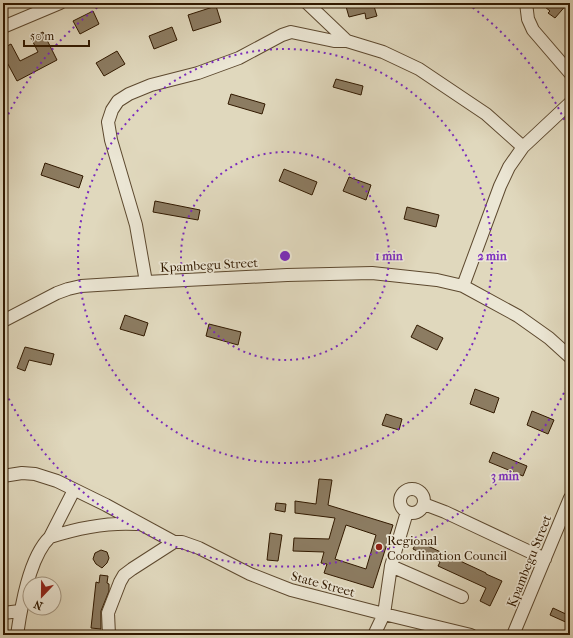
<svg xmlns="http://www.w3.org/2000/svg" width="573" height="638" viewBox="0 0 573 638" font-family="'IM FELL French Canon',serif">
  <style>
    .building { fill: #8c7c62; stroke: #311900; fill-rule: evenodd }
    .lines { fill: none; stroke-linecap: round; stroke-linejoin: round }
    .minor-casing { stroke: #5d492f; stroke-width: 14 }
    .minor { stroke: #ebe6d4; stroke-width: 12 }
    .ring { fill: none; stroke: #7b2cbf; stroke-width: 2; stroke-dasharray: 2 4 }
    .poi-dot { fill: #8f2418; stroke: #ebe6d4; stroke-width: 1.5 }
    .labels { text-anchor: middle; dominant-baseline: central; stroke-width: 3.5; stroke-linejoin: round; paint-order: stroke }
    .street-label { font-size: 13px; fill: #311900; stroke: #ebe6d4 }
    .poi-label { font-size: 13px; fill: #311900; stroke: #ebe6d4; text-anchor: start }
    .centre { fill: #7b2cbf; stroke: #ebe6d4; stroke-width: 2 }
    .ring-label { font-size: 12px; text-anchor: middle; font-weight: bold; fill: #7b2cbf; stroke: #ebe6d4; stroke-width: 3.5; stroke-linejoin: round; paint-order: stroke }
  </style>
  <rect width="100%" height="100%" fill="#e0d8bd"/>
  <filter id="stains"><feTurbulence type="fractalNoise" baseFrequency=".005" numOctaves="4"/><feColorMatrix values="0 0 0 0 .2 0 0 0 0 .09 0 0 0 0 .02 0 0 0 .5 -.17"/></filter>
  <radialGradient id="worn" r=".72"><stop offset=".6" stop-color="#630" stop-opacity="0"/><stop offset="1" stop-color="#630" stop-opacity=".3"/></radialGradient>
  <path class="building" d="M345 3H373L377 16 366 19 365 13 349 17Z
    M540 3H568L555 18 548 13 550 11Z
    M216 6 221 22 193 31 188 15Z
    M93 11 99 24 80 34 73 21Z
    M172 27 177 40 154 49 149 36Z
    M43 32 57 60 17 81 3 55V48L11 44 20 61 38 52 31 38Z
    M117 51 125 64 104 76 96 63Z
    M336 79 363 86 361 95 333 87Z
    M231 94 265 104 262 114 228 104Z
    M45 163 83 176 79 188 41 175Z
    M284 169 317 182 312 195 279 181Z
    M349 177 371 185 366 200 343 191Z
    M155 201 200 210 198 220 153 212Z
    M407 207 439 215 436 227 404 219Z
    M125 315 148 323 144 336 120 329Z
    M209 324 241 332 238 345 206 336Z
    M417 325 443 338 437 350 411 337Z
    M25 347 54 354 51 365 29 360 25 371 17 368Z
    M475 389 499 398 494 413 470 404Z
    M532 411 554 420 548 434 527 425Z
    M386 414 402 419 399 430 382 425Z
    M493 452 527 466 523 476 489 462Z
    M319 479 332 480 328 505 393 525 373 588 324 573 327 564 321 563 324 552 293 551 294 538 329 539 335 518 295 513V501L316 504ZM346 525 376 535 366 569 335 559Z
    M276 503 286 504 285 512 275 510Z
    M270 533 282 535 278 561 267 560Z
    M417 541 486 573V574L502 581 490 606 480 601 486 588 438 566 440 562 413 549Z
    M101 550 107 552 109 558 107 563 102 568 96 564 93 559 95 553Z
    M100 575 108 576 107 583 109 584V591L101 611V629L91 628 96 582 99 583Z
    M553 608 570 616V624L550 615Z"/>
  <g class="lines">
    <defs>
      <path id="minor" d="M307 3 347 41 383 52 419 69 486 114 523 147
        M526 3 528 19 533 30 570 73
        M3 27 60 3
        M146 282 136 225 111 140 108 122 112 110 118 101 129 94 151 85 198 73 239 58 282 35 291 32 334 41H347
        M463 286 500 186 509 167 523 147 570 103
        M3 321 57 293 68 289 81 286 146 282 287 275 372 273 437 280 463 286 518 316 549 338 570 357
        M3 476 22 473 35 474 57 481 106 505 174 542H182L199 548 250 574 291 590 384 614 471 635
        M400 501a12 12 0 1 1 24 0a12 12 0 1 1-24 0Z
        M424 504 445 512 545 559
        M50 537 74 490
        M391 566 462 597
        M3 613 20 611
        M17 635C21 607 29 557 50 537 78 528 107 522 137 524
        M109 635 108 613 120 582 124 575 132 569 174 542
        M374 635 384 614 391 566 407 512
        M513 635 570 498"/>
    </defs>
    <use href="#minor" class="minor-casing"/>
    <use href="#minor" class="minor"/>
  </g>
  <g class="ring">
    <circle cx="285" cy="256" r="104"/>
    <circle cx="285" cy="256" r="207"/>
    <path d="M569 382A311 311 0 0 1 3 387M3 125A311 311 0 0 1 102 4M468 4A311 311 0 0 1 569 130"/>
  </g>
  <circle class="poi-dot" cx="379" cy="547" r="4"/>
  <g class="labels">
    <g class="street-label">
      <text transform="translate(209 265) rotate(-3)">Kpambegu Street</text>
      <text transform="translate(529 561) rotate(-68)">Kpambegu Street</text>
      <text transform="translate(323 584) rotate(15)">State Street</text>
    </g>
    <g class="poi-label">
      <text x="387" y="540">Regional<tspan x="387" dy="15">Coordination Council</tspan></text>
    </g>
  </g>
  <circle cx="285" cy="256" r="6" class="centre"/>
  <g class="ring-label">
    <text x="389" y="260">1 min</text>
    <text x="492" y="260">2 min</text>
    <text x="505" y="480">3 min</text>
  </g>
  <rect width="573" height="638" fill="none" stroke="#e0d8bd" stroke-width="16"/>
  <rect x="4" y="4" width="565" height="630" fill="none" stroke="#311900" stroke-width="2"/>
  <rect x="8" y="8" width="557" height="622" fill="none" stroke="#311900"/>
  <g transform="translate(42 596) rotate(202)"><circle r="19" fill="#ebe6d4" stroke="#a1947f"/>
  <path d="M0-3L7 15L0 10L-7 15Z" fill="#8f2418"/>
  <text y="-6" font-size="11" font-weight="bold" text-anchor="middle" fill="#311900">N</text>
  </g>
  <path d="M24 40v6h65v-6" fill="none" stroke="#311900" stroke-width="2"/>
  <text x="30" y="40" font-size="12" fill="#311900" stroke="#ebe6d4" stroke-width="3" paint-order="stroke">50 m</text>
  <rect width="100%" height="100%" filter="url(#stains)"/>
  <rect width="100%" height="100%" fill="url(#worn)"/>
</svg>
